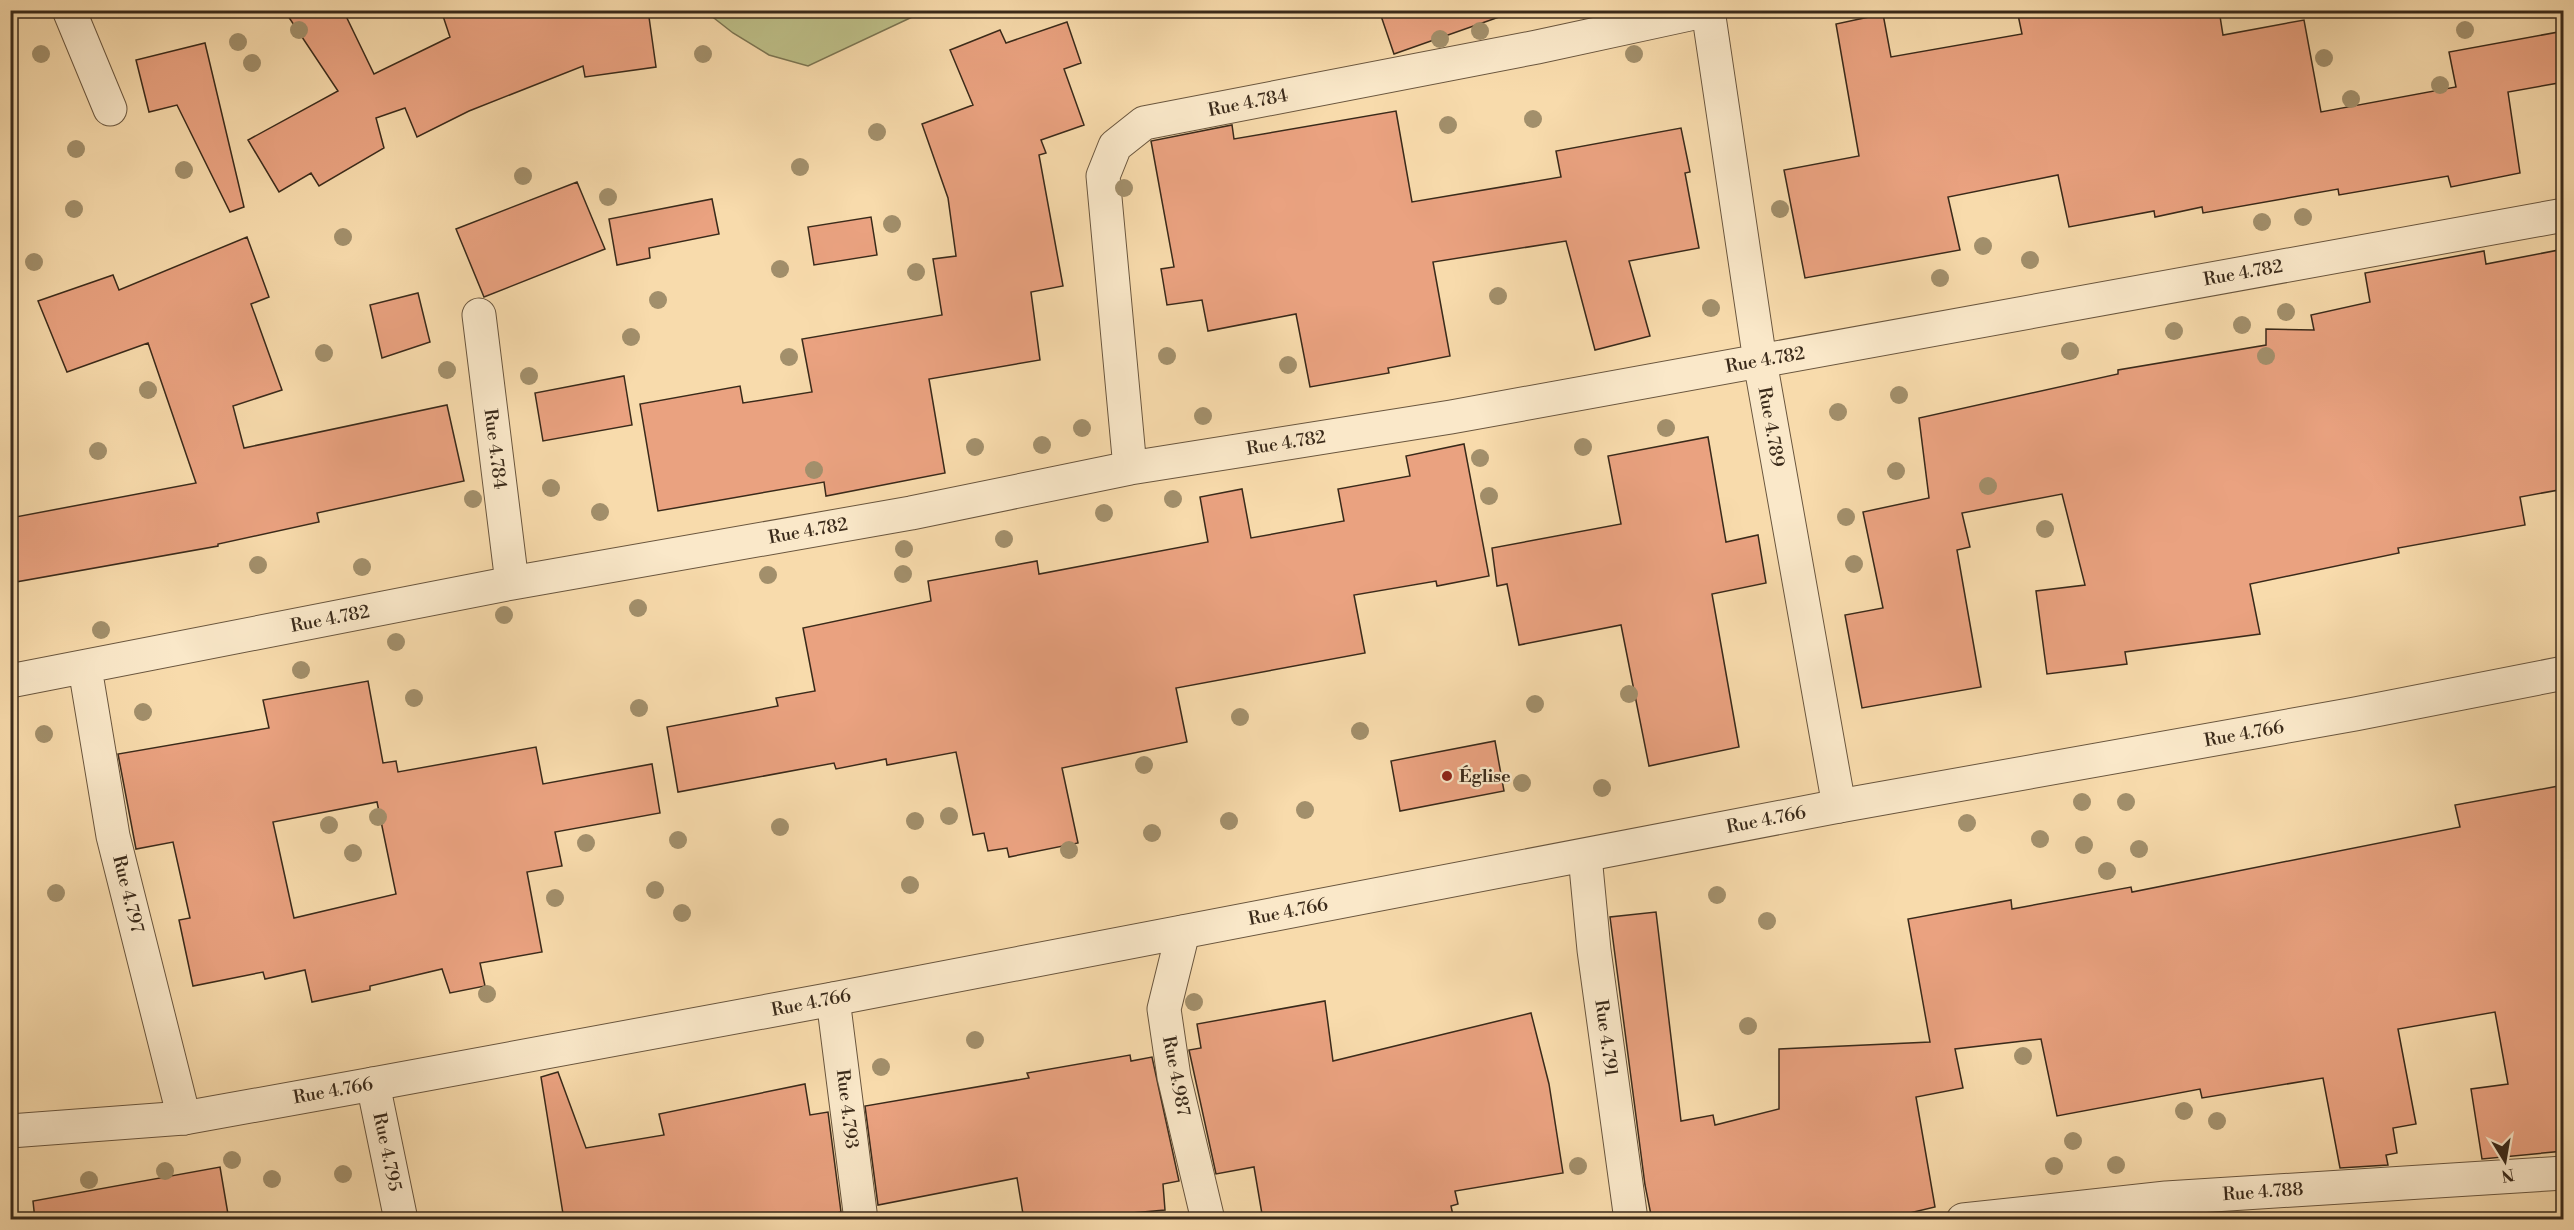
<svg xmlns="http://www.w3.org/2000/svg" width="2574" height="1230" viewBox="0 0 2574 1230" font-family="'Libre Bodoni',serif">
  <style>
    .green { fill: #bec089; stroke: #7c7552; stroke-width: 1.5 }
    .building { fill: #eaa280; stroke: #3a2a1a; stroke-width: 1.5; fill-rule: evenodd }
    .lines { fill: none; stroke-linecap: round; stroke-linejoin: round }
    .minor-casing { stroke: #6a563e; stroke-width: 35 }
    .tertiary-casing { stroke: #6a563e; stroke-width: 35 }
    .minor { stroke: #fae8c9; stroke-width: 33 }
    .tertiary { stroke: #fae8c9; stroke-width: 33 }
    .tree { fill: #a28f6b }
    .poi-dot { fill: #8f2418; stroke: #fae8c9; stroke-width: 2 }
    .labels { text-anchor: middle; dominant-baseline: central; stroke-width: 4.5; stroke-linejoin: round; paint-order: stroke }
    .street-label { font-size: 18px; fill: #3a2a1a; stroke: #fae8c9 }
    .poi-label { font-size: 18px; font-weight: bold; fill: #3a2a1a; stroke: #fae8c9; text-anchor: start }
  </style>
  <rect width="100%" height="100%" fill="#f8dbac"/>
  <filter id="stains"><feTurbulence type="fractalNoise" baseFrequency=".00333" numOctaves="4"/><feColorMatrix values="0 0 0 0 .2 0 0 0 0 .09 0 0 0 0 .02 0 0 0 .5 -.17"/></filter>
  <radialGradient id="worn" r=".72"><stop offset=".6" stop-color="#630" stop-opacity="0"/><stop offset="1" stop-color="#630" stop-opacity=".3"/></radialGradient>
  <path class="green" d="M705 11H925L808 66 769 55 733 33Z"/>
  <path class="building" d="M284 10H343L374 74 450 37 441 10H648L656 67 585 77 583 66 469 111 417 137 405 108 376 118 384 148 319 186 311 173 279 192 248 140 338 91Z
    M1379 10H1501L1502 16 1394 54Z
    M2017 10H2219L2223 35 2304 20 2321 112 2456 87 2449 52 2564 31V82L2508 92 2520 173 2451 187 2448 176 2339 195 2338 189 2203 213 2202 207 2155 217 2154 211 2069 227 2058 175 1948 197 1960 250 1805 278 1784 170 1859 156 1836 24 1883 14 1891 57 2022 34Z
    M1067 22 1081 63 1064 69 1084 125 1041 140 1046 153 1039 155 1063 286 1031 292 1040 360 929 379 945 473 826 496 824 482 658 511 640 404 740 386 743 403 812 392 802 339 942 315 933 259 956 256 948 198 922 124 973 105 950 50 1000 30 1006 43Z
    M205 43 244 207 230 212 177 105 149 112 136 60Z
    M1396 111 1412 202 1561 177 1556 151 1681 128 1690 172 1685 173 1699 248 1629 261 1650 336 1595 350 1566 241 1433 262 1450 356 1388 368 1389 373 1310 387 1296 314 1208 331 1202 300 1167 305 1161 269 1174 267 1151 141 1232 125 1234 139Z
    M577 182 605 249 484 297 456 229Z
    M712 199 719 234 649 248 650 258 617 265 609 219Z
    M871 217 877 255 814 265 808 227Z
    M247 237 269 297 251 304 282 390 233 406 244 448 447 405 464 481 317 513 319 522 218 544V546L10 583V518L196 483 148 343 67 372 38 301 113 275 119 290Z
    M2564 249V489L2520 497 2525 525 2398 548 2399 553 2250 584 2260 634 2125 652 2127 664 2047 674 2036 591 2085 585 2062 494 1962 513 1970 547 1957 550 1981 687 1862 708 1845 615 1883 608 1863 512 1929 498 1919 418 2118 374V370L2266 345V329L2314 330 2311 315 2370 302 2365 273 2484 251 2486 264Z
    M418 293 430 342 382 358 370 305Z
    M624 376 632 425 543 441 535 393Z
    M1708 437 1726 542 1758 535 1766 583 1712 594 1739 747 1649 766 1621 625 1519 645 1507 584 1497 586 1492 548 1621 524 1608 456Z
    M1464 444 1489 576 1437 586 1436 581 1354 595 1365 653 1176 688 1187 742 1062 768 1078 843 1009 857 1007 848 988 851 984 833 973 835 956 752 887 765 886 759 836 769 834 763 678 792 667 727 778 706 776 698 815 691 803 628 931 601 928 581 1037 561 1039 574 1208 542 1200 497 1242 489 1251 538 1344 521 1338 489 1410 476 1406 456Z
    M368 681 383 763 396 761 398 772 536 747 543 784 652 764 660 813 555 832 562 866 527 872 542 952 480 963 485 986 450 993 442 969 370 986V990L312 1002 305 970 265 979 263 972 193 986 179 920 190 918 173 842 136 849 118 754 269 728 263 700ZM377 802 396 894 294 918 273 822Z
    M1495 741 1504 791 1400 811 1391 761Z
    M2564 785V1151L2482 1159 2471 1089 2508 1084 2495 1012 2398 1029 2416 1124 2393 1128 2397 1153 2386 1155 2388 1165 2340 1168 2323 1078 2202 1098 2200 1089 2057 1116 2041 1039 1955 1049 1963 1088 1916 1097 1935 1207 1880 1220H1652L1645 1185 1610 917 1656 912 1681 1121 1713 1115 1715 1125 1779 1109V1049L1930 1042 1908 919 2011 900 2012 909 2131 887 2132 892 2460 827 2455 805Z
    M1325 1001 1333 1061 1531 1013 1549 1084 1563 1173 1455 1191 1458 1204 1451 1206 1454 1220H1263L1254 1167 1216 1174 1189 1050 1201 1048 1197 1024Z
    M1130 1055 1131 1061 1152 1057 1179 1181 1163 1184 1165 1210 1121 1214 1122 1220H1024L1017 1178 878 1205 865 1106 1029 1078 1027 1073Z
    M558 1072 586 1148 664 1135 659 1114 805 1084 810 1115 828 1112 841 1212 829 1215 830 1220H564L541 1077Z
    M220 1167 229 1220H35L33 1201Z"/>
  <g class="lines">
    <defs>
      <path id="minor" d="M69 10 110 109
        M1708 10 1760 361 1839 806
        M479 315 512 583
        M1130 468 1103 176 1115 146 1144 123 1537 47 1708 10
        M85 668 113 836 184 1118
        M10 681 512 583 911 513 1130 468 1451 417 2564 215
        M1585 856 1594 950 1631 1220
        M1183 932 1164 1009 1174 1077 1208 1220
        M833 999 861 1220
        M373 1084 401 1220
        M1963 1220 2166 1198 2564 1173"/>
      <path id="tertiary" d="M10 1131 184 1118 373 1084 833 999 1839 806 2355 714 2564 673"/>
    </defs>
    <use href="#minor" class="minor-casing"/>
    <use href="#tertiary" class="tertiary-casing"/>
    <use href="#minor" class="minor"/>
    <use href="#tertiary" class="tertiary"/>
  </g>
  <g class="tree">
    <circle cx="299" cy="30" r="9"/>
    <circle cx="2465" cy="30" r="9"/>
    <circle cx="1480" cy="31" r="9"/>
    <circle cx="1440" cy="39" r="9"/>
    <circle cx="238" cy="42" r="9"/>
    <circle cx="41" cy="54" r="9"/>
    <circle cx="703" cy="54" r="9"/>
    <circle cx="1634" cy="54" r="9"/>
    <circle cx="2324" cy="58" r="9"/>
    <circle cx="252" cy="63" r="9"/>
    <circle cx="2440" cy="85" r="9"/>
    <circle cx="2351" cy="99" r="9"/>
    <circle cx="1533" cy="119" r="9"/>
    <circle cx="1448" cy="125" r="9"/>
    <circle cx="877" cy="132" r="9"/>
    <circle cx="76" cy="149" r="9"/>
    <circle cx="800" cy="167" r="9"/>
    <circle cx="184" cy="170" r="9"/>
    <circle cx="523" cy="176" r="9"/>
    <circle cx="1124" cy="188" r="9"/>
    <circle cx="608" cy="197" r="9"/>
    <circle cx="74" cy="209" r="9"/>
    <circle cx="1780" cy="209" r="9"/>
    <circle cx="2303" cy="217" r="9"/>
    <circle cx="2262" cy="222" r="9"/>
    <circle cx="892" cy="224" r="9"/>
    <circle cx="343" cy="237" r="9"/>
    <circle cx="1983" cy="246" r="9"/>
    <circle cx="2030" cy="260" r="9"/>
    <circle cx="34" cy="262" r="9"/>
    <circle cx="780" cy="269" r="9"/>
    <circle cx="916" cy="272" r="9"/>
    <circle cx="1940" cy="278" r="9"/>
    <circle cx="1498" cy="296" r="9"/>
    <circle cx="658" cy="300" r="9"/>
    <circle cx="1711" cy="308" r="9"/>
    <circle cx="2286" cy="312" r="9"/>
    <circle cx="2242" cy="325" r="9"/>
    <circle cx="2174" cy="331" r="9"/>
    <circle cx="631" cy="337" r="9"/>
    <circle cx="2070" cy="351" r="9"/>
    <circle cx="324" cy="353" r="9"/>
    <circle cx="1167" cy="356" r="9"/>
    <circle cx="2266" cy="356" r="9"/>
    <circle cx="789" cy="357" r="9"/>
    <circle cx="1288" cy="365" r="9"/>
    <circle cx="447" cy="370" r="9"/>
    <circle cx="529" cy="376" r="9"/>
    <circle cx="148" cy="390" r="9"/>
    <circle cx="1899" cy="395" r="9"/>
    <circle cx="1838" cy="412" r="9"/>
    <circle cx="1203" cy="416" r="9"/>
    <circle cx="1082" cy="428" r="9"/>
    <circle cx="1666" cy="428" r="9"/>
    <circle cx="1042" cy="445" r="9"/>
    <circle cx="975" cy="447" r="9"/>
    <circle cx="1583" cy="447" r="9"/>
    <circle cx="98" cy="451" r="9"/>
    <circle cx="1480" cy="458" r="9"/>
    <circle cx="814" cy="470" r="9"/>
    <circle cx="1896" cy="471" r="9"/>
    <circle cx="1988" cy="486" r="9"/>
    <circle cx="551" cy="488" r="9"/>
    <circle cx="1489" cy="496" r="9"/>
    <circle cx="473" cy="499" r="9"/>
    <circle cx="1173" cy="499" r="9"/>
    <circle cx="600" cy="512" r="9"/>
    <circle cx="1104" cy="513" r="9"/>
    <circle cx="1846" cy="517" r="9"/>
    <circle cx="2045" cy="529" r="9"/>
    <circle cx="1004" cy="539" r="9"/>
    <circle cx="904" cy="549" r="9"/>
    <circle cx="1854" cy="564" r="9"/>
    <circle cx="258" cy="565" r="9"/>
    <circle cx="362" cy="567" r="9"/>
    <circle cx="903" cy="574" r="9"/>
    <circle cx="768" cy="575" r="9"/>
    <circle cx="638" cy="608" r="9"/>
    <circle cx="504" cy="615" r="9"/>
    <circle cx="101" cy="630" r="9"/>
    <circle cx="396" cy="642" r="9"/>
    <circle cx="301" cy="670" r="9"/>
    <circle cx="1629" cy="694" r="9"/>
    <circle cx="414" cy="698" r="9"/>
    <circle cx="1535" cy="704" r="9"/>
    <circle cx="639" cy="708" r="9"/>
    <circle cx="143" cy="712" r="9"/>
    <circle cx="1240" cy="717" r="9"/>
    <circle cx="1360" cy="731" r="9"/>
    <circle cx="44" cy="734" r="9"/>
    <circle cx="1144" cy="765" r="9"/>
    <circle cx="1522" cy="783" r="9"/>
    <circle cx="1602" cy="788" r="9"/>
    <circle cx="2082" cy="802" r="9"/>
    <circle cx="2126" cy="802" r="9"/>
    <circle cx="1305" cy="810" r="9"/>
    <circle cx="949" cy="816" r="9"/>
    <circle cx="378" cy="817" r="9"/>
    <circle cx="915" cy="821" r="9"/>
    <circle cx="1229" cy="821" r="9"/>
    <circle cx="1967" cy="823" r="9"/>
    <circle cx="329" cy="825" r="9"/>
    <circle cx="780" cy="827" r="9"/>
    <circle cx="1152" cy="833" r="9"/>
    <circle cx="2040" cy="839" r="9"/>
    <circle cx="678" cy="840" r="9"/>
    <circle cx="586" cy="843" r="9"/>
    <circle cx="2084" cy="845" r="9"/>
    <circle cx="2139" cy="849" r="9"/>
    <circle cx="1069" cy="850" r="9"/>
    <circle cx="353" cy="853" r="9"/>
    <circle cx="2107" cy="871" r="9"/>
    <circle cx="910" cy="885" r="9"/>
    <circle cx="655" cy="890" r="9"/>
    <circle cx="56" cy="893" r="9"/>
    <circle cx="1717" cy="895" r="9"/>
    <circle cx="555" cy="898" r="9"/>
    <circle cx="682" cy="913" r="9"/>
    <circle cx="1767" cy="921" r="9"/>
    <circle cx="487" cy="994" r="9"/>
    <circle cx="1194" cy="1002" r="9"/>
    <circle cx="1748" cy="1026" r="9"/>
    <circle cx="975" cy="1040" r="9"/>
    <circle cx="2023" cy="1056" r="9"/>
    <circle cx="881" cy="1067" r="9"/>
    <circle cx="2184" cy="1111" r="9"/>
    <circle cx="2217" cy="1121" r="9"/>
    <circle cx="2073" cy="1141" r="9"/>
    <circle cx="232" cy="1160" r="9"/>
    <circle cx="2116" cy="1165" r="9"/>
    <circle cx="1578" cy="1166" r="9"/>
    <circle cx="2054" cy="1166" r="9"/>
    <circle cx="165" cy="1171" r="9"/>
    <circle cx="343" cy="1174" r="9"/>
    <circle cx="272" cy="1179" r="9"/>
    <circle cx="89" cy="1180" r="9"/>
  </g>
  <circle class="poi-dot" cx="1447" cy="776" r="6"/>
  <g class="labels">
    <g class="street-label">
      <text transform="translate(1248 103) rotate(-11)">Rue 4.784</text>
      <text transform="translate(2243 273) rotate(-10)">Rue 4.782</text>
      <text transform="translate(1765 360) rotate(-10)">Rue 4.782</text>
      <text transform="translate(1771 427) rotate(80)">Rue 4.789</text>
      <text transform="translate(1286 443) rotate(-9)">Rue 4.782</text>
      <text transform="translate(495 449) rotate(83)">Rue 4.784</text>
      <text transform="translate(808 531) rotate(-10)">Rue 4.782</text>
      <text transform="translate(330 619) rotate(-11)">Rue 4.782</text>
      <text transform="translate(2244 734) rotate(-10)">Rue 4.766</text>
      <text transform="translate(1766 820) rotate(-11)">Rue 4.766</text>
      <text transform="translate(128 894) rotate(76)">Rue 4.797</text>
      <text transform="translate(1288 912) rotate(-11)">Rue 4.766</text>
      <text transform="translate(811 1003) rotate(-11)">Rue 4.766</text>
      <text transform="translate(1606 1038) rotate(82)">Rue 4.791</text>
      <text transform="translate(1176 1076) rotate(79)">Rue 4.987</text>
      <text transform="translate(333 1091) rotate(-10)">Rue 4.766</text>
      <text transform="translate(847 1109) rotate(83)">Rue 4.793</text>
      <text transform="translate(387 1152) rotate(78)">Rue 4.795</text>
      <text transform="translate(2263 1192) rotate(-4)">Rue 4.788</text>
    </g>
    <g class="poi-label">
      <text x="1459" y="776">Église</text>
    </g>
  </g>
  <rect width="2574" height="1230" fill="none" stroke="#f8dbac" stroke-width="36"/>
  <rect x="12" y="12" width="2550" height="1206" fill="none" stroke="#3a2a1a" stroke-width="3"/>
  <rect x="18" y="18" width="2538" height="1194" fill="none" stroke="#3a2a1a" stroke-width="1.5"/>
  <g transform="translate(2505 1161) rotate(169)" stroke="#fae8c9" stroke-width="4.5" paint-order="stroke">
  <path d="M0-4.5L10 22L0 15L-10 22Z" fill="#3a2a1a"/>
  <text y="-9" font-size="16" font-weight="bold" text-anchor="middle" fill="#3a2a1a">N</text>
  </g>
  <rect width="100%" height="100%" filter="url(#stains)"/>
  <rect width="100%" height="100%" fill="url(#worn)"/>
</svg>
